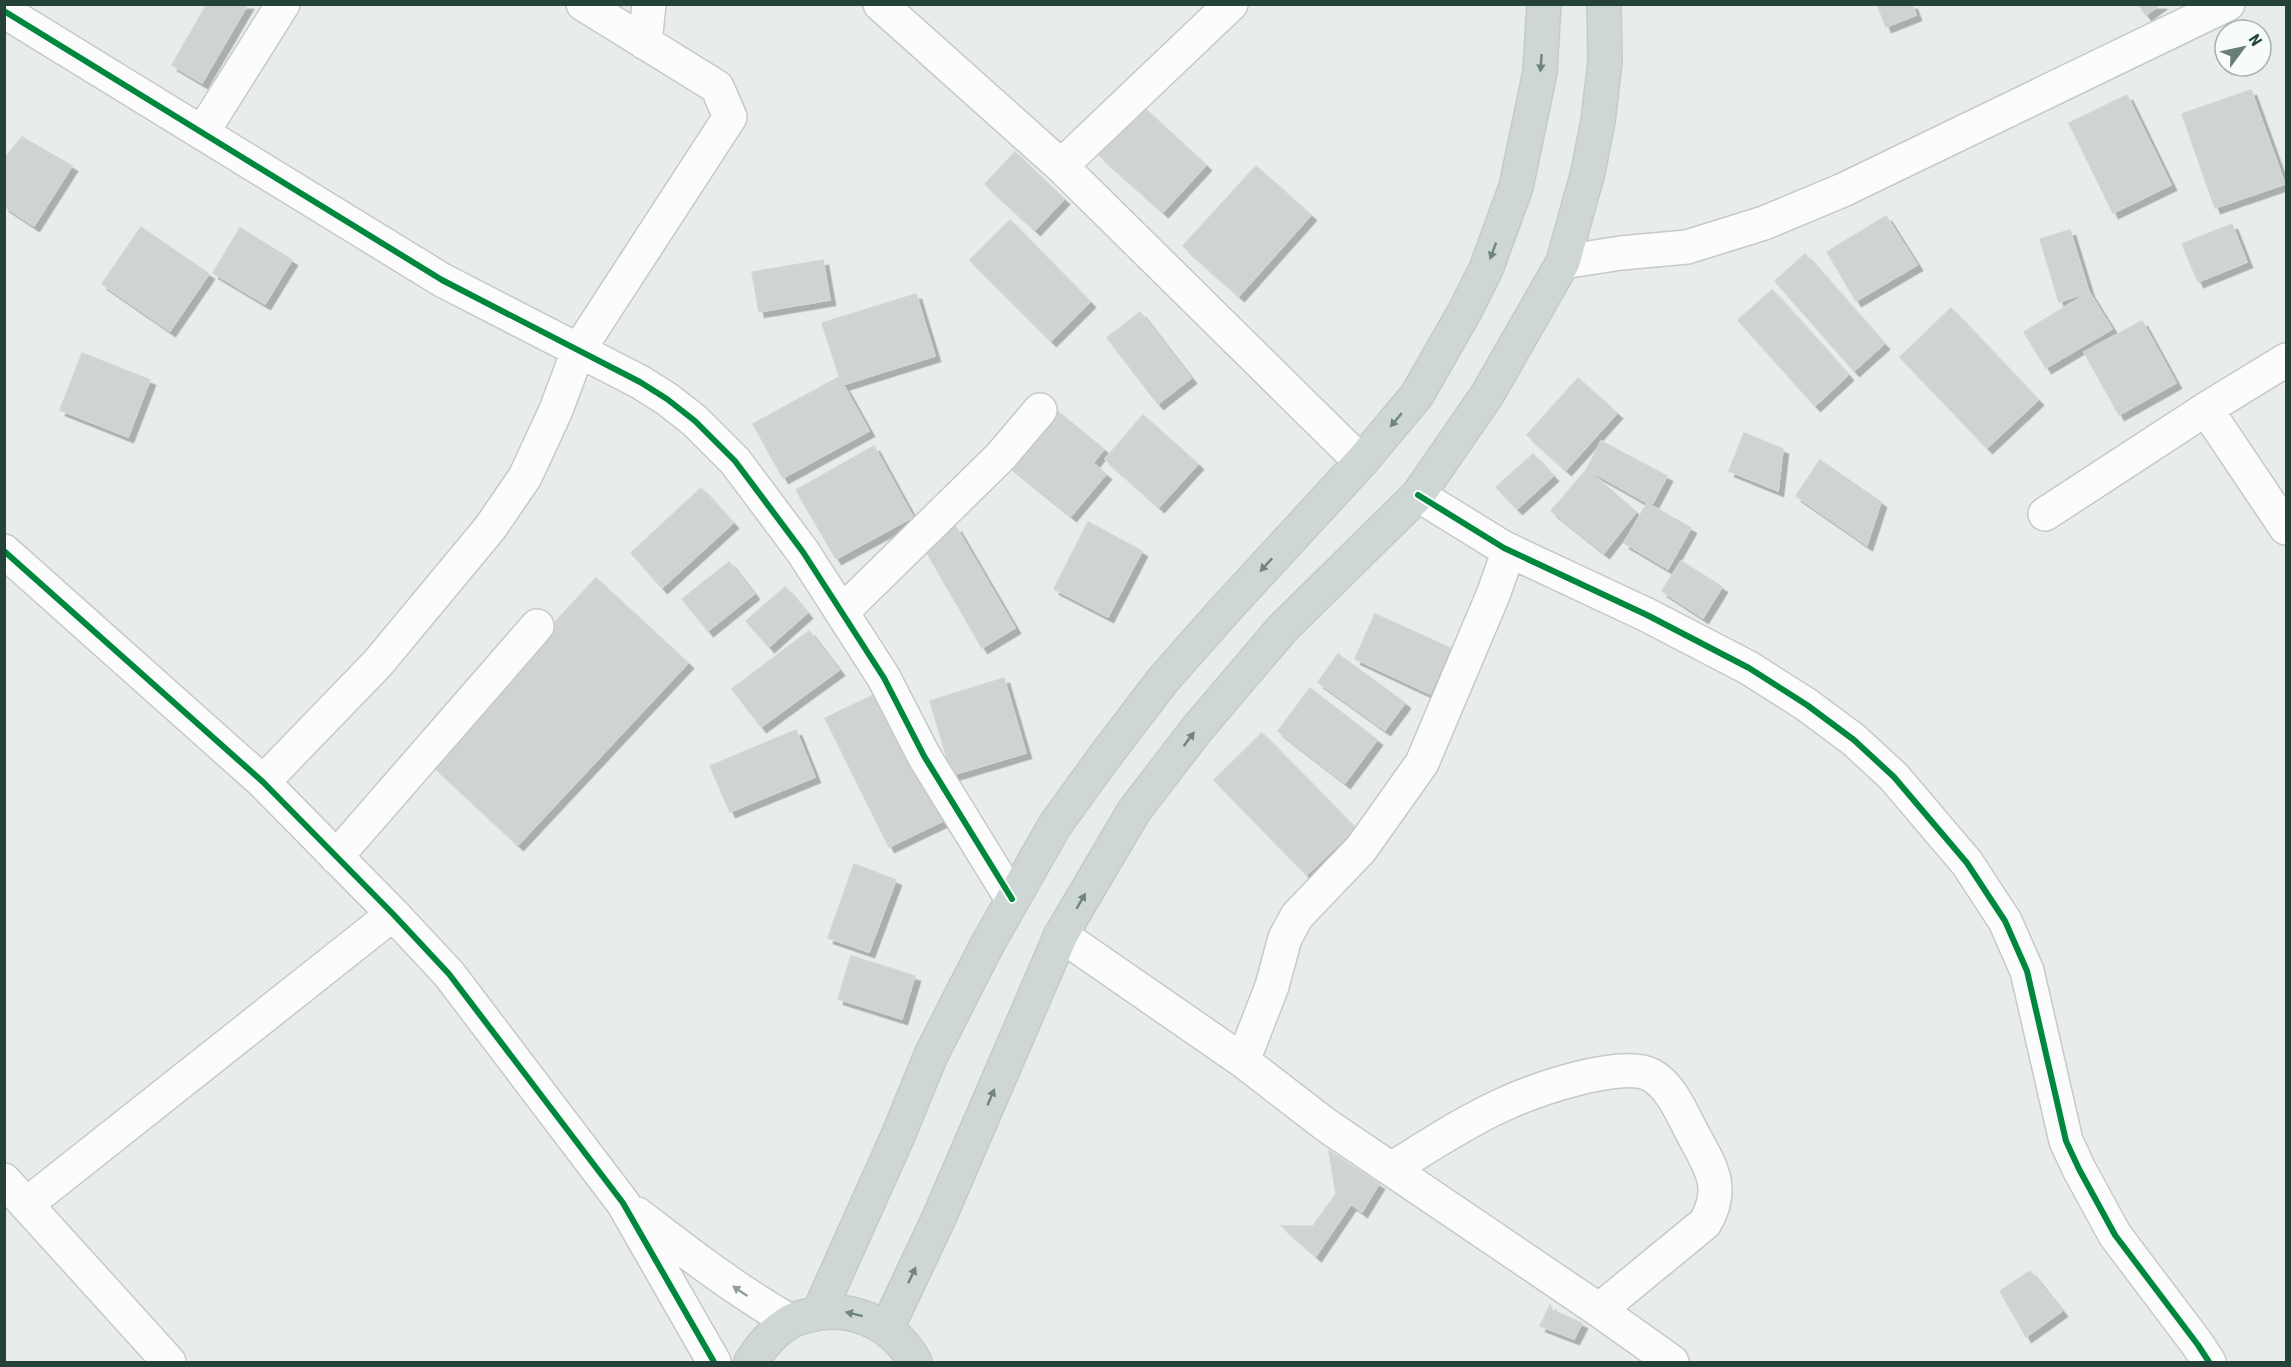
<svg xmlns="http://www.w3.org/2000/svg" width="2291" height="1367" viewBox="0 0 2291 1367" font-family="'Roboto Condensed',sans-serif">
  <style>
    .building { fill: #cfd4d2; stroke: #d1d6d4; stroke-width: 1.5; filter: url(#shadow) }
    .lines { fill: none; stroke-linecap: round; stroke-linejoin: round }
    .minor-casing { stroke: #c5cac8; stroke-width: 36 }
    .major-casing { stroke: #c3ccc9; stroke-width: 36 }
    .minor { stroke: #fcfcfc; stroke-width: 33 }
    .major { stroke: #cfd7d5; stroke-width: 33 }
    .cycleway-casing { stroke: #f7fbf9; stroke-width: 10 }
    .cycleway { stroke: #00873e; stroke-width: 6 }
    .oneway { fill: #718580 }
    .oneway2 { fill: #909f9b }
  </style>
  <defs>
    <filter id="shadow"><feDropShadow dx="5.5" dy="5.5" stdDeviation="0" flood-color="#0004"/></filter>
  </defs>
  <rect width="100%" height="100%" fill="#e8edeb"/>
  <path class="building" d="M207 4H248L202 83 172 65Z
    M1877 4H1912L1916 15 1886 27Z
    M2138 4H2161L2146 15Z
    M2251 90 2285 184 2215 208 2182 114Z
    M2127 95 2171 185 2113 213 2069 123Z
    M1143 107 1206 165 1163 212 1099 155Z
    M22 137 72 166 34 226 4 206V159Z
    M1015 152 1064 199 1035 230 985 184Z
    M1256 166 1311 215 1239 296 1183 246Z
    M1886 216 1917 265 1856 301 1827 252Z
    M1010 220 1090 302 1051 341 970 260Z
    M2232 224 2247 262 2198 282 2182 244Z
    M141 227 209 274 170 331 102 284Z
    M240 228 292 260 265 304 213 273Z
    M2070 230 2089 292 2059 302 2040 239Z
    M1805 254 1884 344 1854 371 1775 281Z
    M823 260 830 300 759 312 752 272Z
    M1772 290 1848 375 1815 406 1738 320Z
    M2089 292 2112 329 2046 368 2024 332Z
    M916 294 935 356 842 385 822 323Z
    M1951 308 2038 400 1987 448 1900 357Z
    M1140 312 1191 378 1158 404 1107 338Z
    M2142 321 2176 383 2119 415 2084 352Z
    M82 353 150 380 128 437 60 410Z
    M839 377 869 431 783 478 753 424Z
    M1578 378 1617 413 1566 470 1527 435Z
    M1051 406 1104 449 1093 463 1106 474 1071 516 1006 463Z
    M1143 415 1198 464 1159 507 1105 459Z
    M1744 433 1783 449 1778 491 1729 471Z
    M1601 441 1667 476 1653 503H1647L1587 469Z
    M874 446 913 517 836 559 796 490Z
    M1533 454 1553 476 1517 509 1496 487Z
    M1820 460 1881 502 1867 545 1796 496Z
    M1587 469 1636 512 1604 553 1551 511Z
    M701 488 733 523 662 588 631 553Z
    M1647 503 1691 528 1668 569 1624 543Z
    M1088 522 1142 551 1108 617 1054 589Z
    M956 527 1015 628 982 648 923 546Z
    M1681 561 1722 587 1703 618 1662 591Z
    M729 562 754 594 708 631 682 599Z
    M596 578 688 663 518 845 427 760Z
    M785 587 807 613 769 647 746 621Z
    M1375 614 1450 648 1430 694 1355 659Z
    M809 631 839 670 761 727 732 689Z
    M1338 654 1405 703 1385 730 1318 682Z
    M1004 678 1026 753 952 775 930 701Z
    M1310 688 1377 740 1345 783 1278 731Z
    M880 692 943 821 889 847 825 718Z
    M796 730 815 777 730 812 710 766Z
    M1262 733 1355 828 1307 875 1214 780Z
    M854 864 896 880 869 952 828 938Z
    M851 956 915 976 902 1019 838 999Z
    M1329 1151 1379 1184 1362 1212 1351 1204 1316 1256 1282 1226H1313L1336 1194Z
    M2030 1271 2062 1311 2026 1337 2000 1291Z
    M1550 1305 1552 1310 1582 1323 1574 1339 1540 1326Z"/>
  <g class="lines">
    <defs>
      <path id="minor" d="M880 4 1061 166 1361 462
        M4 11 442 280 640 382 667 399 695 421 735 461 803 552 884 678 924 756 1012 899
        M645 43 649 4
        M202 133 283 4
        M1061 166 1231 4
        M1563 262 1621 253 1687 247 1764 223 1843 190 2228 4
        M2206 409 2286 528
        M1418 495 1504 548 1647 615 1749 668 1807 705 1854 740 1894 777 1967 863 2005 921 2027 971 2066 1141 2079 1169 2115 1235 2198 1345 2209 1362
        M2045 514 2206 409 2286 360
        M4 551 263 782 393 914 449 974 623 1203 714 1362
        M842 612 1001 456 1040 410
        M263 782 378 663 490 528 525 477 556 410 578 351 730 117 717 87 583 4
        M336 857 537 626
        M1061 935 1243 1061 1326 1125 1599 1310 1672 1362
        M1243 1061 1272 986 1285 938 1297 916 1361 849 1422 763 1493 595 1509 550
        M1391 1169C1427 1147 1463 1123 1502 1105 1532 1091 1621 1059 1651 1075 1673 1087 1683 1117 1695 1138 1712 1169 1725 1189 1705 1223L1599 1310
        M4 1180 169 1362
        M27 1204 393 914
        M637 1214C687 1252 735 1290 790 1321"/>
      <path id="major" d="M819 1312 897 1138 931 1055 987 945 1055 825 1105 756 1163 680 1223 612 1361 462 1417 395 1465 311 1486 269 1516 187 1540 72 1544 4
        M887 1328 938 1220 1061 935 1134 811 1197 729 1282 629 1418 495 1487 395 1563 262 1588 172 1598 121 1605 62 1604 4
        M751 1362C761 1346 772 1333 788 1323 793 1319 800 1318 806 1316 850 1303 893 1323 915 1362"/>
    </defs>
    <use href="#minor" class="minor-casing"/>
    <use href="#major" class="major-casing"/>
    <use href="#minor" class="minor"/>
    <use href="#major" class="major"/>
    <defs>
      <path id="cycleway" d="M4 11 442 280 640 382 667 399 695 421 735 461 803 552 884 678 924 756 1012 899
        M1418 495 1504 548 1647 615 1749 668 1807 705 1854 740 1894 777 1967 863 2005 921 2027 971 2066 1141 2079 1169 2115 1235 2198 1345 2209 1362
        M4 551 263 782 393 914 449 974 623 1203 714 1362"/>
    </defs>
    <use href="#cycleway" class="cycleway-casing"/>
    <use href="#cycleway" class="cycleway"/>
  </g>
  <defs><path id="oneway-solid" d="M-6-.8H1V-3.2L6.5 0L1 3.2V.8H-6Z" transform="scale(1.5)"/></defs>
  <g class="oneway">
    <use href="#oneway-solid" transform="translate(1541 63) rotate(94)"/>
    <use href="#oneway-solid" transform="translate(1493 251) rotate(110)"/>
    <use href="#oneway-solid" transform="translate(1396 420) rotate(130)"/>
    <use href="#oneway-solid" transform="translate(1266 565) rotate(133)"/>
    <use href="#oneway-solid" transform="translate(1189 739) rotate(-53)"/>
    <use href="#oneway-solid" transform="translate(1081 901) rotate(-60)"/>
    <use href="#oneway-solid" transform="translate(991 1097) rotate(-67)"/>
    <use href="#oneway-solid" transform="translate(912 1275) rotate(-65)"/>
    <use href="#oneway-solid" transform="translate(854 1314) rotate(-166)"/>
  </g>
  <use class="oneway2" href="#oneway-solid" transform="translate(740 1291) rotate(-146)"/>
  <rect width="2291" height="1367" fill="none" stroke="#24423a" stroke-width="12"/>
  <g transform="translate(2243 48) rotate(57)"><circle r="28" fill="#f7fbf9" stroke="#a3b1ad" stroke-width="1.5"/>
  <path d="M0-4.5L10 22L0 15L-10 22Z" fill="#697e78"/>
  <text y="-9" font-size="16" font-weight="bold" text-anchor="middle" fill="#24423a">N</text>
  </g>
</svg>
